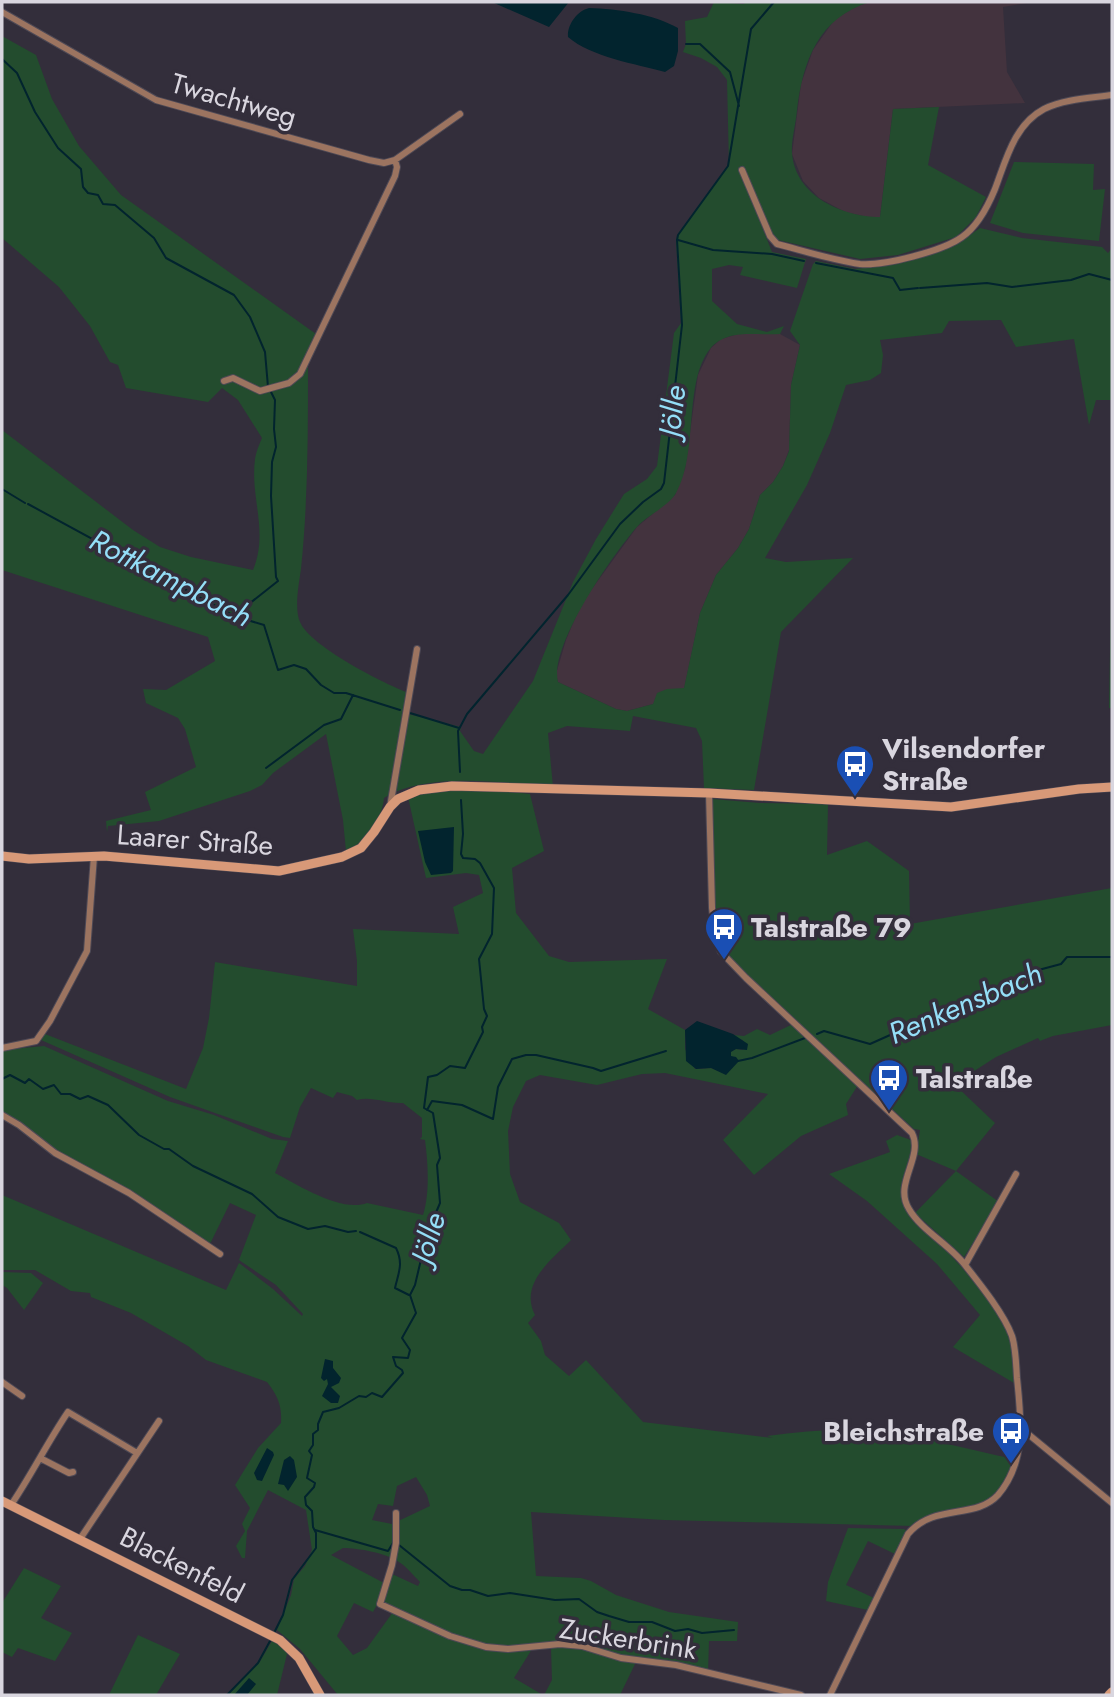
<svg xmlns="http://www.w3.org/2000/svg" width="1114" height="1697" viewBox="0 0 1114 1697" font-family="Jost,sans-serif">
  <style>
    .industrial { fill: #43333e }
    .green { fill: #234c2e; fill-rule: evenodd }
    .water { fill: #02242e }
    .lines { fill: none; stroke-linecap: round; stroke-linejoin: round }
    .stream { stroke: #02242e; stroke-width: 2 }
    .street-casing { stroke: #4e4955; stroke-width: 8 }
    .secondary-casing { stroke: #4e4955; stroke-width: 10 }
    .street { stroke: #9c7460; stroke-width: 6 }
    .secondary { stroke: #d89978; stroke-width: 9 }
    .labels { text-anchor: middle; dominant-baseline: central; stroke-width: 7; stroke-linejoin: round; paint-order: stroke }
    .street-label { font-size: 28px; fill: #d9d6df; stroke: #332e3b }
    .poi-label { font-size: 28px; font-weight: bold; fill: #d9d6df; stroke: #332e3b; text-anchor: start }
    .water-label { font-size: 30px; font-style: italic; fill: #94def7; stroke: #332e3b }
  </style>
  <rect width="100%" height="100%" fill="#332e3b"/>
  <path class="industrial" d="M870 2H1033L1003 7 1007 72 1025 103 893 109 880 217H867L845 212 819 198 803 181 792 154 801 84 813 50 835 19 857 6Z
    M738 334H780L800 345 791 385 789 450 783 466 773 482 760 495 749 529 738 548 716 575 700 613 684 689 653 704 627 711 616 709 558 682 556 674 566 640 581 604 637 527 675 495 685 469 698 375 711 348 721 339Z"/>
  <path class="green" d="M714 2 744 4 745 2H870C818 18 803 61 797 110 796 124 791 140 792 153 795 196 843 217 880 217L893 109 939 107 928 165 986 197 976 217 956 237 898 255 860 259 778 240 773 235 744 167 742 176 772 252 806 259 797 288 740 275 743 267 729 265 712 269V301L737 324 767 332 784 326 780 334C757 336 727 328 710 349 683 383 699 453 676 493 668 507 647 515 636 528 612 556 549 646 558 682L616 709 627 711 653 704 657 693 667 689 684 688 700 613 716 575 738 548 749 529 760 495 773 482 783 466 789 451 791 385 800 345 790 331 813 264 816 261 855 269 898 264 959 243 980 228 1022 238 1102 247 1108 253 1112 248V400H1096L1089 425 1074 339 1016 347 1001 320 949 321 942 333 880 340 883 355 881 373 870 380 846 385 830 433 807 485 765 558 786 562 853 558 781 632 754 790 704 788 702 741 696 728 633 716 630 731 567 726 548 733 553 787C503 783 429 771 384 798 382 819 366 843 346 851L343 820 326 734 273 773 262 785 250 791 159 821 108 826 107 832 106 821 151 810 145 792 196 767 185 729 178 718 146 703 143 689 166 690 215 661 208 637 2 570V430L133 530 160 547 191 557 253 570C269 531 250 499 255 459 256 452 259 445 262 438L238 400 222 388 208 402 126 388 118 365 110 362 90 326 59 287 2 238V36L36 55 52 99 79 146 121 195 316 334 303 364 308 366C308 434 308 501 301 569 299 583 294 609 300 622 310 646 381 682 406 692L397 745 400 758 408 714 461 727 460 731 474 751 483 754 533 681 573 582 596 539 624 494 647 479 657 466 674 333 681 323 676 240 678 234 729 165 727 80 717 67 701 58 683 52 686 44 685 21 707 17Z
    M1014 162 1094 164 1093 190 1105 189 1099 241 1023 233 990 223Z
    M1111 597 1112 708H1109Z
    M481 789 530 794 544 851 512 868 516 913 549 956 569 962 667 959 648 1009 685 1030V1049L695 1069 711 1068 726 1074 732 1066 730 1052 736 1049 743 1050V1040L736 1039 733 1035 744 1036 757 1029 770 1035 793 1024 858 1085 846 1104 848 1115 801 1136 754 1175 723 1140 768 1094 665 1073 642 1074 597 1085 540 1075 526 1081 513 1107 508 1131 510 1174 520 1202 559 1223 571 1240C551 1260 519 1284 535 1315L528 1323 541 1341 545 1355 569 1376 586 1360 643 1422 773 1438 767 1436C798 1432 828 1429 859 1430 908 1432 965 1449 1014 1459 1010 1469 1006 1481 999 1489 985 1507 969 1506 949 1510 936 1513 925 1518 914 1526L664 1520 531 1512 536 1576 581 1578 591 1581 616 1595 669 1612 738 1622 737 1641H709L708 1672 640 1659 635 1664 620 1695H544L552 1680 551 1648 532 1649 514 1678 543 1695H338L300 1649 277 1630 291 1595 294 1579 305 1566 312 1550 306 1510 268 1490 247 1531 245 1558H242L236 1546 245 1531 242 1524 250 1508 235 1485 258 1448 281 1423C282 1406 278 1396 267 1382L206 1360 188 1346 131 1313 91 1297 90 1293 71 1291 35 1270H2V1195L226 1290 239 1263 273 1289 302 1316 303 1314 276 1285 239 1260 256 1215 230 1203 211 1242 207 1245 136 1195 69 1159 2 1113V1050L44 1046 168 1101 214 1115 272 1139 288 1141 275 1173C298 1185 342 1213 367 1203L423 1215C430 1193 428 1163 425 1140L420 1139 422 1137V1118L403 1103C387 1104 372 1096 357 1100L352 1096 337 1092 333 1098 311 1088 300 1107 290 1138 283 1137 170 1097 41 1040 45 1034 186 1089 203 1048 209 1018 215 962 357 986V961L353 929 459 934 453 907 483 893 479 875 466 873 426 878 408 797 436 790ZM416 1477 427 1495 430 1506 392 1524 372 1520 378 1504 393 1506 397 1486ZM343 1548C358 1548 386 1553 399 1562 407 1567 413 1575 420 1582L418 1586 392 1574 384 1583 331 1555ZM354 1603 373 1612 378 1603 393 1612 367 1648 353 1655 337 1636Z
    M712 799 760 803 828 804 827 855 867 841 909 871 910 924 1112 888V1025L1053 1036 1040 1041 1038 1038 996 1057 954 1084 995 1123 956 1171 999 1202 964 1257 915 1213 956 1171 916 1154 920 1130 914 1129 745 975C735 964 726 953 721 939 708 908 713 835 712 799Z
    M897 1135 911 1140C913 1161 896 1181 903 1202 908 1221 927 1233 941 1246 961 1264 999 1310 1008 1335 1013 1350 1013 1367 1014 1383L953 1347 980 1315 937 1264 867 1201 829 1174 890 1152 886 1141Z
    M2 1272 31 1273 43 1283 24 1310 7 1288 2 1285Z
    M848 1528 904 1529 907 1531 895 1554 868 1541 846 1585 874 1598 868 1610 826 1601 828 1582Z
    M24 1568 61 1586 41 1618 72 1633 55 1661 18 1648 12 1657 2 1652V1603Z
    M138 1635 180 1654 156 1695H109Z
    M272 1641 286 1648 287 1654 277 1695H228L259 1663Z"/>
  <path class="water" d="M492 2H569L549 27Z
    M589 8C618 9 653 14 678 28V51L674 66 665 72C636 64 591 57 568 37 567 25 577 11 589 8Z
    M454 827 453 871 451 873 431 875 425 862 418 831Z
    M697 1021 733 1034 748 1044 747 1050 736 1049 731 1052V1056L736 1057 739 1061 726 1075 711 1068 696 1069 686 1061 685 1030Z
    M325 1359 333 1361V1368L341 1378 339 1383 331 1387 340 1396 338 1403H331L322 1396 328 1384 327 1379 324 1381 321 1378Z
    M267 1448 273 1452 274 1455 262 1481 257 1480 254 1473Z
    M290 1456 294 1460 297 1477 288 1491 284 1485 278 1484 284 1460Z
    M249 1678 256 1684 247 1695H234Z"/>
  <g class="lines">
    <path class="stream" d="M686 44H700L730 72 739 106
      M2 59 17 73 35 112 58 148 81 169 83 187 88 193 98 195 103 204 115 205 154 238 166 258 234 295 250 317 265 352 268 387
      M678 240 713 250 772 254 804 261
      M816 263 893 278 900 290 918 288
      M920 288 987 283 1012 287 1071 280 1089 274 1112 280
      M2 489 25 503
      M28 504 234 616 264 625 278 670 294 665 306 669 321 685 334 693H346L400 710
      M235 615 278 581 276 577 271 496 272 462 276 447 274 429 275 400 270 390
      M410 713 459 728
      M266 768 324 725 341 719 353 695
      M460 772 458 731 467 714 568 595 620 524 643 502 661 489 664 483 682 325 677 240 678 235 728 166 751 29 774 2
      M817 1034 824 1031 870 1044 1031 972 1061 964 1067 957H1112
      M738 1061 752 1058 805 1038
      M2 1079 10 1075 25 1083 29 1079 43 1089 54 1085 61 1094H70L80 1099 88 1096 108 1105 139 1135 164 1149H169L193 1166 252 1194 278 1217 308 1229 325 1226 348 1232 356 1231
      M427 1110 432 1101 462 1105 493 1119 498 1087 512 1059 526 1055H536L593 1068 601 1071 666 1051
      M360 1232 396 1248C404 1264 398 1274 395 1288L409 1295
      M315 1530 388 1551 393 1543
      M399 1545 450 1586 462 1590H470L488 1596 510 1593 555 1600 579 1599 597 1612 609 1616 629 1622H652L675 1631 688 1629 702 1633 734 1630
      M275 1631 283 1615 292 1580 316 1548V1533L313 1527 312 1511 306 1505 305 1497 314 1487 315 1483 307 1478 312 1455 309 1451 313 1445V1434L318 1430V1424L323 1412 339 1408 359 1396 366 1397 372 1393 382 1397 403 1373 402 1370 396 1366 393 1357 408 1358 410 1350 402 1338 416 1313 410 1295 415 1285 427 1234 440 1203 437 1165 440 1158 433 1113 424 1108 428 1077 437 1075 450 1066 465 1068 483 1032 482 1027 487 1016 484 1009 479 959 492 934 494 888 480 863 475 859 463 858 461 854 463 834 461 800
      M227 1695 258 1663 270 1641"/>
    <defs>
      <path id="street" d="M2 12 156 100 369 160 384 163 395 160 460 114
        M742 170 770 236 777 244C804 251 832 260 860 264 884 266 943 251 962 237 978 226 988 206 995 189 1006 160 1014 125 1044 109 1064 99 1091 98 1112 95
        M224 381 233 378 260 391 289 383 300 374 395 176 397 167 395 160
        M709 793 712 908 716 941 721 952 746 978 912 1133C924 1157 893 1184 909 1209 921 1230 950 1245 965 1265 980 1284 1004 1314 1012 1336 1016 1349 1016 1364 1017 1378 1021 1418 1027 1461 998 1495 975 1520 934 1503 908 1534L830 1695
        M390 807 417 649
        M2 1048 36 1041 50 1021 87 951 94 856
        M2 1115 19 1125 55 1153 129 1193 220 1254
        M965 1265 1016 1174
        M2 1382 22 1396
        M1022 1429 1112 1503
        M40 1458 69 1473 73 1472
        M11 1505C32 1474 47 1443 68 1412L137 1453
        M396 1513V1543L392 1565 380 1604 450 1636 486 1647 508 1649 560 1644 582 1646 621 1658 676 1665 801 1695
        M80 1539 159 1421"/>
      <path id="secondary" d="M2 856 29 859 104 856 279 871 342 857 361 848 374 832 390 807 398 799 419 790 452 786 709 793 951 807 1079 789 1112 787
        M2 1501 280 1640 299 1658 320 1695
        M1109 1695 1112 1692"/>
    </defs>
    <use href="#street" class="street-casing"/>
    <use href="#secondary" class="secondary-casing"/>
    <use href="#street" class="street"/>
    <use href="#secondary" class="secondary"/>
  </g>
  <defs>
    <symbol id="bus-pin" viewBox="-11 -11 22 30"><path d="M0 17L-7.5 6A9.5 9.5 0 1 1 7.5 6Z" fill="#1a4fb4" stroke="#332e3b"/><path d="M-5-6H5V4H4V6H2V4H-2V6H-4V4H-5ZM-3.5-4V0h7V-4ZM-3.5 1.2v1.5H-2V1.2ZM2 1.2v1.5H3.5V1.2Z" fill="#fff"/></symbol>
  </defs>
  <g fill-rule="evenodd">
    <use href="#bus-pin" x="833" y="742" width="44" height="60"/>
    <use href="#bus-pin" x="702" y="905" width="44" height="60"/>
    <use href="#bus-pin" x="867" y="1056" width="44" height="60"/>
    <use href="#bus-pin" x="989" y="1409" width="44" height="60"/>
  </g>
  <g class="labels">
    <g class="street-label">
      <text transform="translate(234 100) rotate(16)">Twachtweg</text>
      <text transform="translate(195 840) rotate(4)">Laarer Straße</text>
      <text transform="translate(182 1565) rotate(27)">Blackenfeld</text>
      <text transform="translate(628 1639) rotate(9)">Zuckerbrink</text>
    </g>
    <g class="poi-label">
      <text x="882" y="748">Vilsendorfer<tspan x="882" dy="32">Straße</tspan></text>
      <text x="751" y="927">Talstraße 79</text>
      <text x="916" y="1078">Talstraße</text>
      <text x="984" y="1431" text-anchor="end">Bleichstraße</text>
    </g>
    <g class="water-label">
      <text transform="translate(672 411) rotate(-83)">Jölle</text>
      <text transform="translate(171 578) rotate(27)">Rottkampbach</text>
      <text transform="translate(965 1003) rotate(-23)">Renkensbach</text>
      <text transform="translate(428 1238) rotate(-73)">Jölle</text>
    </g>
  </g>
  <rect width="1114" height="1697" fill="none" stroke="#d9d6df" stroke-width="7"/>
</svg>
